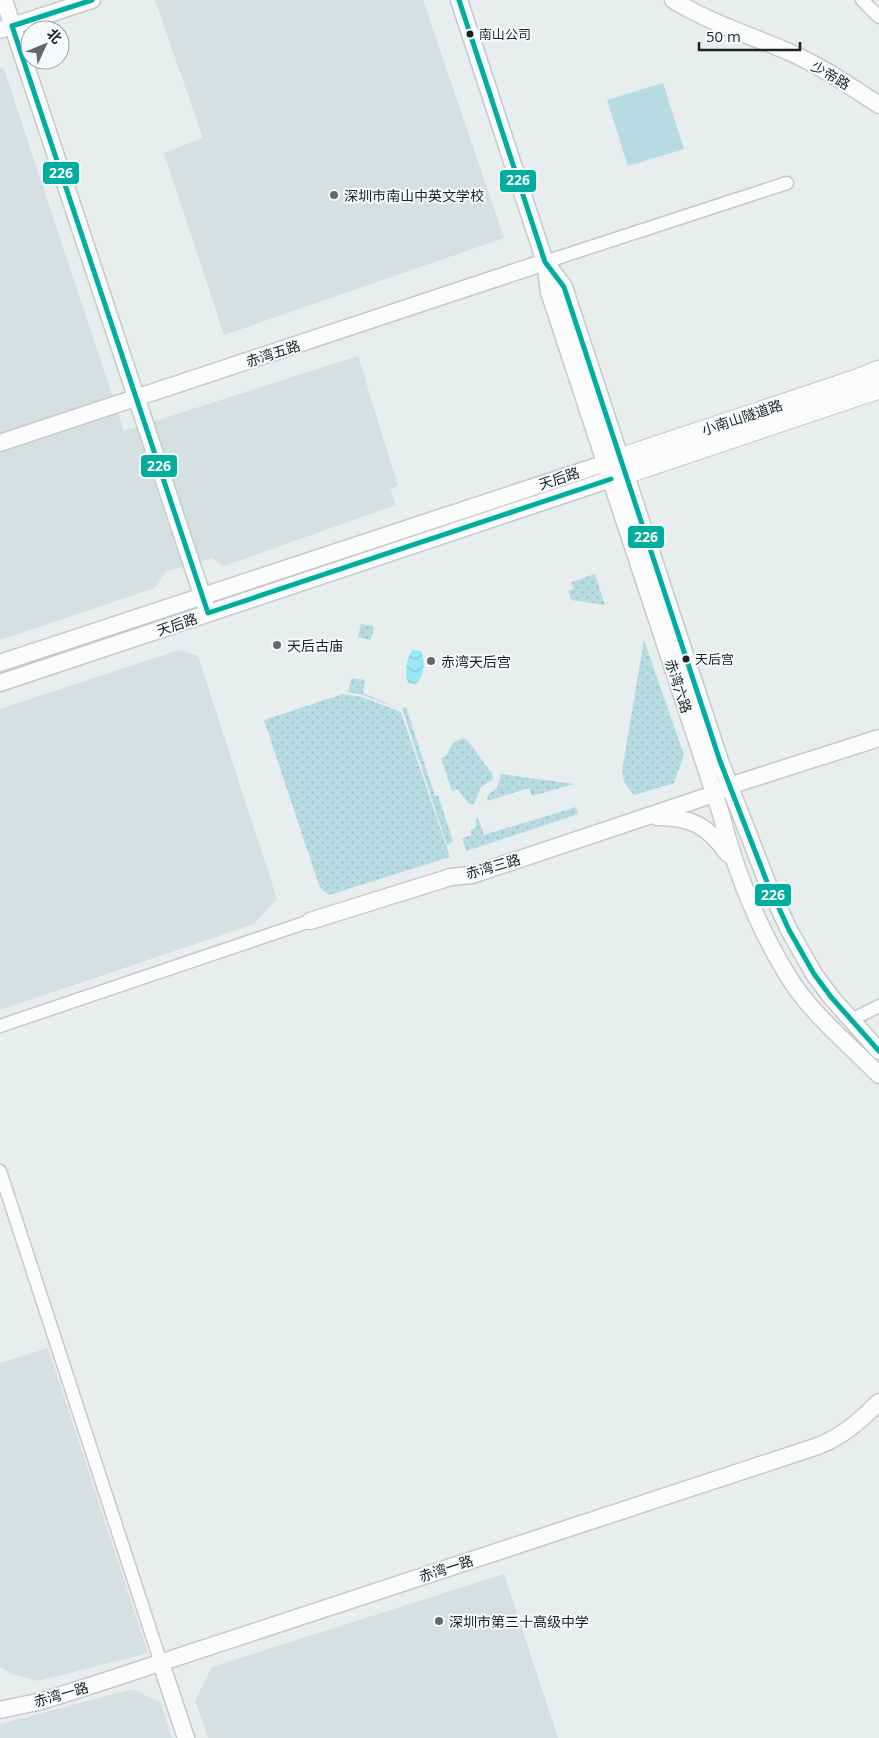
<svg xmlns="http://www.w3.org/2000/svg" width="879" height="1738" viewBox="0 0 879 1738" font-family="'Open Sans','Noto Sans SC',sans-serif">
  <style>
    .built { fill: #d4e0e2 }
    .grass { fill: url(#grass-dots) }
    .pitch { fill: #b6dbe2 }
    .water { fill: url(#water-waves) }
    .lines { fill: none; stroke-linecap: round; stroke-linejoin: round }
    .minor-casing { stroke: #c6caca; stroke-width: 15 }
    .tertiary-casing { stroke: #c6caca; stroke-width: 19 }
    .secondary-casing { stroke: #c6caca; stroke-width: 21 }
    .minor { stroke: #fcfcfc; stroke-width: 12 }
    .tertiary { stroke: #fcfcfc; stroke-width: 16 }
    .secondary { stroke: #fcfcfc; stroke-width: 19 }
    .bus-1-casing { stroke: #f3fbfd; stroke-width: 9 }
    .bus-1 { stroke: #01ad9c; stroke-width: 5 }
    .bus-dot { fill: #1e2122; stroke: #f3fbfd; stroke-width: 2 }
    .poi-dot { fill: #656869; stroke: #f3fbfd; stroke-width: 2 }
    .labels { text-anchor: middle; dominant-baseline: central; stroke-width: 4; stroke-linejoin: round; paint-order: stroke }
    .bus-label { font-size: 13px; fill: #1e2122; stroke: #f3fbfd; text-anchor: start }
    .street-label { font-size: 14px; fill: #1e2122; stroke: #f3fbfd }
    .poi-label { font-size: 14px; fill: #1e2122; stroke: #f3fbfd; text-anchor: start }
    .line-badge { stroke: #f3fbfd; stroke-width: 2 }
    .badge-label { font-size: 14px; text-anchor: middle; font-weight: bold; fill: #fff }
  </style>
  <defs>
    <pattern id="grass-dots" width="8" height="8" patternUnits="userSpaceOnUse" patternTransform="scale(1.25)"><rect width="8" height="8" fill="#b6dbe2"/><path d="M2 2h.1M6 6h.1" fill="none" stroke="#9cbcc2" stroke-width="1.8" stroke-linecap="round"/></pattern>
    <pattern id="water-waves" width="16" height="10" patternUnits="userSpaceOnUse" patternTransform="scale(1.25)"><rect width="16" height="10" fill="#9ce7f5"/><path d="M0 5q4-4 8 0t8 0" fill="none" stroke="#86c6d2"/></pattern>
  </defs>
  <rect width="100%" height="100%" fill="#e8eded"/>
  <path class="built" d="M155 0H423L504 238 224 335 164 153 203 138Z
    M0 67 4 69 124 431 358 356 398 486 390 489 396 505 224 566 212 558 167 571 155 588 0 640Z
    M179 650 198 656 277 899 254 924 0 1010V709Z
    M48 1348 148 1653 38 1681 12 1674 0 1667V1363Z
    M504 1574 558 1738H208L195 1701 212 1667Z
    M133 1689 161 1703 172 1738H0V1724Z"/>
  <path class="grass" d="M595 574 605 605 571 600 568 591 574 589 571 582Z
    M361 624 374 626 371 640 358 637Z
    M644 640 684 755 674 783 634 795 624 782 622 771Z
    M352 678 365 680 363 693 400 709 363 695 348 692Z
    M343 694 362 697 401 712 450 857 329 895 320 888 264 720Z
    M406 707 435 796 438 795 453 841 447 845 402 708Z
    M463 738C471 741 483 764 492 773L493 779 481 787 474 804H469L457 789 452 791 441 758 446 756 453 743Z
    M501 774 574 784 532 796 529 788 487 801 488 795 497 788Z
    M576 807 578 814 466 851 462 838 472 835 470 830 475 828 477 824 475 820 478 817 484 835Z"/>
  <path class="pitch" d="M663 83 684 149 628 166 607 100Z"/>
  <path class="water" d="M413 650 421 651C426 663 424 675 416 684L408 683C404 671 406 659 413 650Z"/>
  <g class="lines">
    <defs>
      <path id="minor" d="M862 0 879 17
        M545 262 787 183
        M851 1020 879 1006
        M0 1026 310 921
        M0 1171 161 1663"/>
      <path id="tertiary" d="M4 0 208 613
        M459 0 545 262 549 292 721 814C735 870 758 927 788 976 811 1014 849 1044 879 1075
        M673 0C710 23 750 35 789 52 821 66 850 86 879 105
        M0 30 92 0
        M547 264 564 287 720 761 767 882 789 930 814 974 831 997 879 1051
        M0 443 545 262
        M0 663 615 460
        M0 683 611 479
        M657 817C692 817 708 826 728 854
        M310 921 451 877 472 875 714 794 729 786 879 738
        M161 1663 186 1738
        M0 1710 42 1701 108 1680 818 1446C843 1436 860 1421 879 1402"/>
      <path id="secondary" d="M620 458 857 379 879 370
        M611 479 879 389"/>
    </defs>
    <use href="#minor" class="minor-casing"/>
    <use href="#tertiary" class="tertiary-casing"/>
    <use href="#secondary" class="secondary-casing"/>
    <use href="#minor" class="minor"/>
    <use href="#tertiary" class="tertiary"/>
    <use href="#secondary" class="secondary"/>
    <defs>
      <path id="bus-1" d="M459 0 545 262 564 287 720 761 767 882 789 930 814 974 831 997 879 1051
        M12 26 208 613
        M12 26 92 0
        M208 613 611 479"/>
    </defs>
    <use href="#bus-1" class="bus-1-casing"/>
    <use href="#bus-1" class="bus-1"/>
  </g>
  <g class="bus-dot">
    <circle cx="470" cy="34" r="4.5"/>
    <circle cx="686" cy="659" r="4.5"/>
  </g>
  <g class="poi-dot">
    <circle cx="334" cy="195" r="5"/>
    <circle cx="277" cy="645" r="5"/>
    <circle cx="431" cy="661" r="5"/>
    <circle cx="439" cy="1621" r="5"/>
  </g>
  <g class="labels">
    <g class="bus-label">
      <text x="479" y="34">南山公司</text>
      <text x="695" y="659">天后宫</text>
    </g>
    <g class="street-label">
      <text transform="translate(831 75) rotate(30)">少帝路</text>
      <text transform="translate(273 353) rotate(-18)">赤湾五路</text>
      <text transform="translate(742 417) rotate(-18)">小南山隧道路</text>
      <text transform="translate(559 478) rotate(-18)">天后路</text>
      <text transform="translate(177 624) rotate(-18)">天后路</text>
      <text transform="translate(679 686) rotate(72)">赤湾六路</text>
      <text transform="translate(493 866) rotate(-16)">赤湾三路</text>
      <text transform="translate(446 1568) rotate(-18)">赤湾一路</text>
      <text transform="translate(61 1694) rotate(-16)">赤湾一路</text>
    </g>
    <g class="poi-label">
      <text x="344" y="195">深圳市南山中英文学校</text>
      <text x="287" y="645">天后古庙</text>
      <text x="441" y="661">赤湾天后宫</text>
      <text x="449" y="1621">深圳市第三十高级中学</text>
    </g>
  </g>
  <g class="line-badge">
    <rect x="42" y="161" width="38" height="24" rx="5" fill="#01ad9c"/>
    <rect x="499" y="169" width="38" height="24" rx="5" fill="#01ad9c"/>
    <rect x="140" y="454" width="38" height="24" rx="5" fill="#01ad9c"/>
    <rect x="627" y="525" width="38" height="24" rx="5" fill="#01ad9c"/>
    <rect x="754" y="883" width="38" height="24" rx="5" fill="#01ad9c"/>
  </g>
  <g class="badge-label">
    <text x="61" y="178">226</text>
    <text x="518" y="185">226</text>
    <text x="159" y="471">226</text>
    <text x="646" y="542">226</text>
    <text x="773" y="900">226</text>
  </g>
  <g transform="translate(45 45) rotate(46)"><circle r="24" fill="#f3fbfd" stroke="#9ea4a5"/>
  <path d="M0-4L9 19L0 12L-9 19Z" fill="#656869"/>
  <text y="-8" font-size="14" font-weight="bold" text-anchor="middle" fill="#1e2122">北</text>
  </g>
  <path d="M699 42v8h101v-8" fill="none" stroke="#1e2122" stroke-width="2.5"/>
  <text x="706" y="42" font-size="15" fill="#1e2122" stroke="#f3fbfd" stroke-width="4" paint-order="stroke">50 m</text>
</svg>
